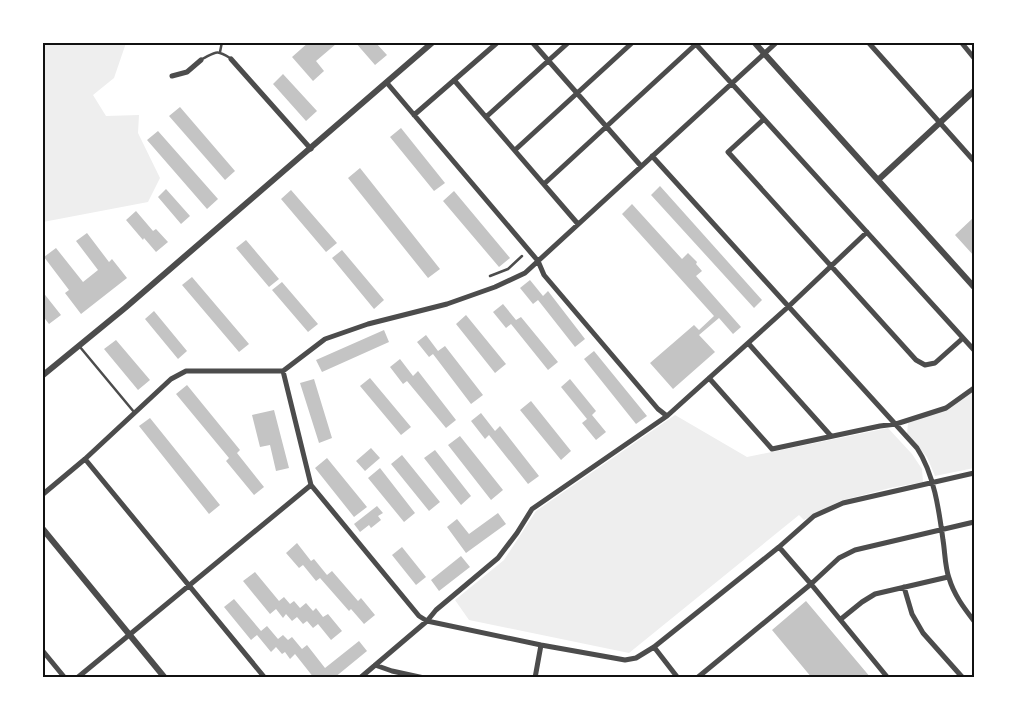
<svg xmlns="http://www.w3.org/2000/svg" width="1017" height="720" viewBox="0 0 1017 720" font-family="'DM Sans',sans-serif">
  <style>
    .green { fill: #eee }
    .building { fill: #c4c4c4 }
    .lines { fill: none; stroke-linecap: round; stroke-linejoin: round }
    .service { stroke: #4c4c4c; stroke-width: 2.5 }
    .minor { stroke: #4c4c4c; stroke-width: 5 }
    .tertiary { stroke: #4c4c4c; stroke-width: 6 }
    .neatline { fill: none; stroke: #111; stroke-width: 2 }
  </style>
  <rect width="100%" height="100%" fill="#fff"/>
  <path class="green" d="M43 42 126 43 114 78 93 95 106 116 139 115 138 133 160 178 148 202 43 222Z
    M974 390V468L935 476 927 457 907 434 908 423 946 409Z
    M675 415 747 457 888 428 912 454 922 469 923 482 890 488 840 501 804 520 799 515 629 653 469 620 455 600 504 560 536 511Z"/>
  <path class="building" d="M309 42H334L336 44 316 61 324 71 313 81 292 57Z
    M355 42H375L387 55 375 65Z
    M283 74 317 111 306 121 273 84Z
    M180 107 235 171 225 180 169 116Z
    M401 128 445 183 434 191 390 137Z
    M158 131 218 199 207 209 147 140Z
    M360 168 440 269 428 278 348 178Z
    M660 186 762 300 754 308 651 195Z
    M166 189 190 216 181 224 158 197Z
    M291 190 337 243 326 252 281 199Z
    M454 191 510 258 499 267 443 201Z
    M632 204 682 259 688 253 697 262 696 264 702 271 696 276 741 327 733 334 719 318 699 335 715 352 673 389 650 363 694 325 699 330 714 316 622 214Z
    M136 211 153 231 156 229 168 242 156 252 144 238 143 240 126 220Z
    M974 217V256L955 235Z
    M87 233 109 262 112 259 127 278 81 314 65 293 69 290 44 257 56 248 83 282 98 270 76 241Z
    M246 240 279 279 269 287 236 248Z
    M342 250 384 300 374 309 332 258Z
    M192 277 249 344 239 352 182 285Z
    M530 280 543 296 548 291 585 339 575 347 538 300 533 304 520 288Z
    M282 282 318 324 308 332 272 290Z
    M42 291 61 315 49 324 42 315Z
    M503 304 516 320 521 317 558 362 548 370 511 324 506 328 493 312Z
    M154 311 187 351 178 359 145 319Z
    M466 315 506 364 495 373 456 324Z
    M384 330 389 342 322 372 316 360Z
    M426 335 438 351 445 346 483 395 471 404 433 354 429 357 417 342Z
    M116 340 150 380 138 390 104 349Z
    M594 351 647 416 636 424 584 359Z
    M400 359 413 376 418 371 456 420 446 428 407 381 403 384 390 367Z
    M370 378 411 427 401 435 360 386Z
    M314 379 332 438 319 443 300 383Z
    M570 379 596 411 592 415 606 432 596 440 582 423 587 419 561 387Z
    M187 385 240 450 237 453 264 487 254 495 226 461 229 458 176 394Z
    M531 401 571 451 561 460 520 410Z
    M274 410 289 468 276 471 270 445 260 447 252 415Z
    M481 413 495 431 500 426 539 476 528 484 489 435 485 439 471 421Z
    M150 418 220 505 209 514 139 426Z
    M460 436 503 490 491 500 448 445Z
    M371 448 380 458 365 471 356 461Z
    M435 450 471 496 461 505 424 458Z
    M402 455 440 502 429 511 391 464Z
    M327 458 367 507 354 517 315 468Z
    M380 468 415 513 404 522 368 478Z
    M377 506 383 513 378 516 381 520 371 528 369 525 360 532 354 524Z
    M498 513 506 524 466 553 447 527 457 519 469 534Z
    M297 543 311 561 314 559 327 575 332 571 358 601 361 598 375 615 364 624 351 609 349 611 320 578 316 581 303 565 299 568 286 553Z
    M402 547 426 577 416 585 392 555Z
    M461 556 470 567 439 591 431 580Z
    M255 572 279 601 284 597 290 604 294 601 300 608 306 603 313 611 316 608 323 617 328 614 342 631 331 640 318 624 313 628 307 621 303 624 297 617 292 621 286 614 283 618 276 609 270 614 243 581Z
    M234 599 261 631 267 626 278 639 283 635 288 640 292 637 302 649 307 645 325 668 359 641 367 651 334 678H314L295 654 290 659 285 652 282 654 276 647 271 652 257 635 251 640 224 607Z
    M806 601 871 678H812L772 630Z"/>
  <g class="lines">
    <path class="service" d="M220 52 222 42
      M202 59C216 52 216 49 230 58
      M490 276 508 269 522 256
      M80 347 134 412"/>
    <path class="minor" d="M532 42 641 166
      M694 42 974 350
      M868 42 974 161
      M961 42 974 58
      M231 59 311 149
      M172 76 187 72 201 60
      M454 80 578 224
      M387 83 538 261 544 275 658 409 667 416
      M414 115 498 42
      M486 117 569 42
      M764 119 728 152 916 360 925 365 935 363 963 338
      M515 150 633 42
      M652 156 917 448C934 474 939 510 943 540 945 552 945 567 949 578 954 595 964 608 974 621
      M544 184 696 44
      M748 343 831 436
      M283 371 311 485 419 616 427 621 541 645 625 660 636 658 654 647 779 547 814 516 843 503 974 473
      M709 378 772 449 880 426 896 424 946 408 974 388
      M85 459 265 678
      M42 495 85 459 171 379 186 371H283L325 339 368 324 447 304 495 287 525 273 777 42
      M779 547 811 584 888 678
      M904 587 912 614 923 633 963 678
      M841 619 862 602 875 594 948 577
      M654 647 678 678
      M42 650 65 678
      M375 665 392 671 424 678
      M77 678 311 485
      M360 678 427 621 436 610 498 558 517 533 532 509 667 416 788 307 867 232
      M535 678 541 645
      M697 678 811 584 839 558 855 550 974 522"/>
    <path class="tertiary" d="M754 42 974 287
      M878 180 974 91
      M42 376 125 308 433 42
      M42 528 165 678"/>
  </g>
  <rect width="1017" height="720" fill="none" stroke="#ffffff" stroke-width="88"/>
  <rect x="44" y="44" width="929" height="632" class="neatline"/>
</svg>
